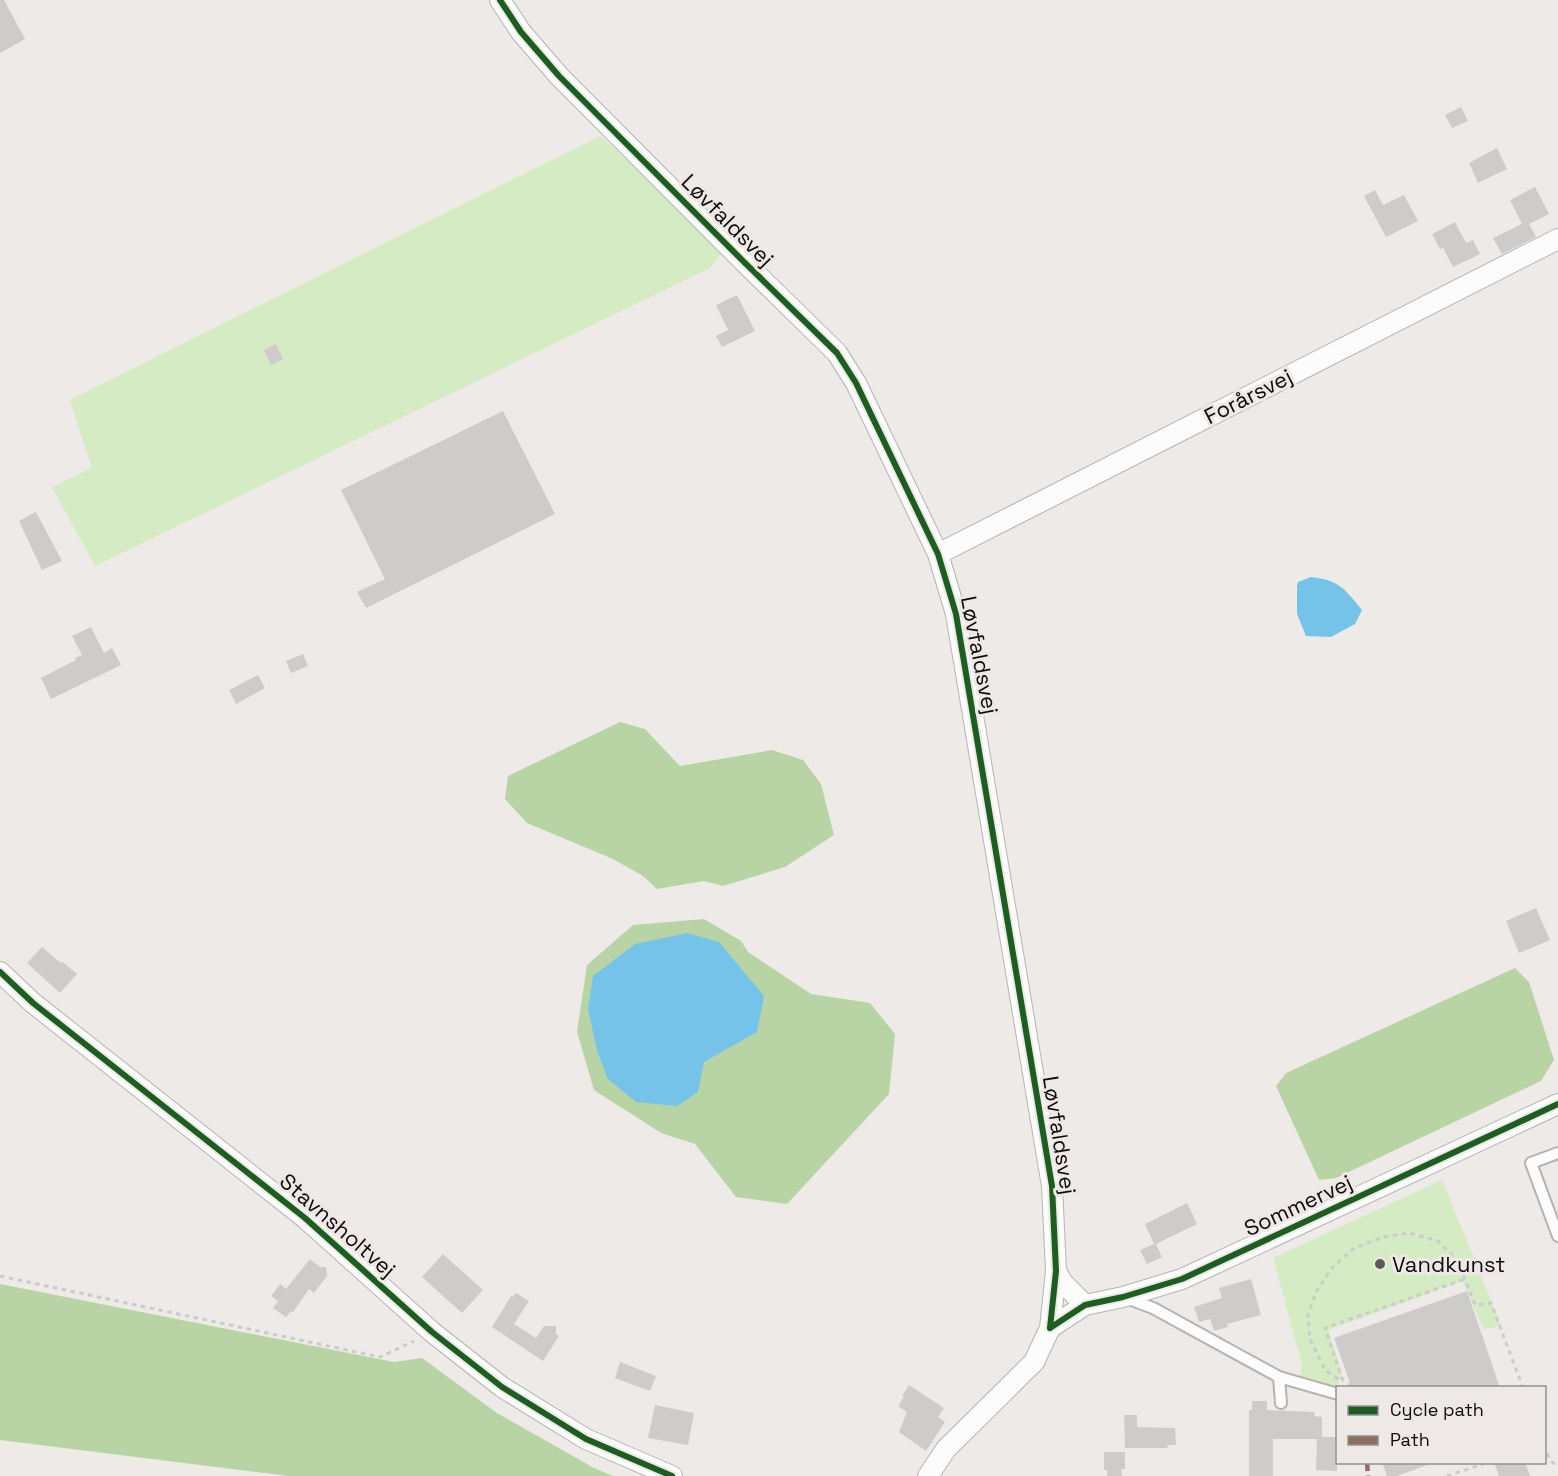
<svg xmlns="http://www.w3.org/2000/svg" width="1558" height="1476" viewBox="0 0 1558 1476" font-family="'Space Grotesk',sans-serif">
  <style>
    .green { fill: #d4ebc4 }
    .forest { fill: #b9d4a4 }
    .water { fill: #76c3e9 }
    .building { fill: #cecccb }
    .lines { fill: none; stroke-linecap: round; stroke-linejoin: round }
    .service-casing { stroke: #b6b4b2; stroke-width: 14 }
    .minor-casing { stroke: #b6b4b2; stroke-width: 22 }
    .path { stroke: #cccbcb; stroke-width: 3; stroke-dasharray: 4.5 4.5; stroke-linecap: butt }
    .service { stroke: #fcfcfc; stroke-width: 10 }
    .minor { stroke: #fcfcfc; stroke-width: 20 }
    .quiet { stroke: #8d6e63; stroke-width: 4.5; stroke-dasharray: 9 4.5; stroke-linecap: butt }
    .cycleway-casing { stroke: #eee9e7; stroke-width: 10 }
    .cycleway { stroke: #1b5e20; stroke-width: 6 }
    .poi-dot { fill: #5c5a58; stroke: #eee9e7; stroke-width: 2 }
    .labels { text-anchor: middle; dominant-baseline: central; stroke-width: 6; stroke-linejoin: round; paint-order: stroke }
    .street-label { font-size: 22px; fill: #0e0c0b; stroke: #eee9e7 }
    .poi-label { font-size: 22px; fill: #0e0c0b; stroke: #eee9e7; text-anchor: start }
  </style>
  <rect width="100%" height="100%" fill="#edeae8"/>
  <path class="green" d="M600 136 630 163 721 254 712 267 95 566 52 487 92 468 70 400Z
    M1442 1180 1501 1325 1484 1330 1463 1281 1328 1330 1342 1373 1337 1388 1300 1377 1302 1364 1273 1258Z"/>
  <path class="forest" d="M620 722 645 729 680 766 772 750 803 760 821 784 834 835 785 867 723 886 704 881 657 889 643 876 613 859 527 823 505 799 508 776Z
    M704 919 741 941 748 952 811 994 870 1003 895 1034 889 1094 787 1204 736 1197 695 1144 661 1133 594 1090 577 1032 587 965 633 925Z
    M1515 968 1529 982 1554 1060 1541 1081 1336 1178 1319 1180 1276 1086 1286 1073Z
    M0 1284 394 1362 422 1358 497 1413 594 1468 613 1476H289L0 1440Z"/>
  <path class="water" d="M1311 577C1339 580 1345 589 1362 610L1355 624 1331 637 1306 636 1297 614V586L1298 582Z
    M687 933 719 942 764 996 757 1032 704 1062 698 1092 677 1106 636 1102 608 1079 597 1051 588 1009 593 976 635 944Z"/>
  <path class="building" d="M0 0H4L25 39 0 53Z
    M1461 107 1468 121 1452 128 1445 115Z
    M1497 148 1507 169 1478 183 1469 163Z
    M1535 187 1549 214 1529 224 1536 237 1502 254 1493 238 1522 224 1510 200Z
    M1375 190 1383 205 1404 195 1418 221 1386 237 1364 196Z
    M1455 222 1466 243 1473 240 1480 254 1453 267 1443 248 1440 249 1432 234Z
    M737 295 755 331 722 347 716 336 728 330 716 305Z
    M276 344 283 359 271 365 264 350Z
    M503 411 555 514 366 608 357 592 385 579 341 490Z
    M36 512 62 561 42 570 19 521Z
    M91 627 104 653 112 648 121 665 51 699 41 678 76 660 75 658 82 655 72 636Z
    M303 654 308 666 291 673 286 661Z
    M258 675 265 688 236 704 229 690Z
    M1536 908 1550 940 1519 953 1506 921Z
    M42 947 61 963 63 962 77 974 60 993 27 963Z
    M1187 1203 1197 1224 1156 1244 1162 1257 1147 1264 1140 1250 1154 1244 1145 1224Z
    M443 1254 483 1290 462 1313 422 1277Z
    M310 1259 320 1267H326L327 1276 314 1293 309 1289 293 1312 291 1311 286 1317 273 1308 278 1301 271 1296 280 1284 286 1289Z
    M1251 1279 1261 1315 1227 1324 1228 1327 1214 1331 1210 1319 1199 1322 1194 1307 1222 1298 1219 1288Z
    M1467 1291 1500 1388H1352L1334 1338Z
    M516 1293 529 1301 514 1324 536 1338 544 1326H556V1334L559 1336 543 1361 492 1327 511 1296 513 1297Z
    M620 1362 656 1376 650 1391 615 1378Z
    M909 1385 944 1408 938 1417 945 1422 926 1451 899 1432 907 1412 898 1406 904 1397 902 1396Z
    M1252 1401H1267V1410L1315 1412 1314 1416 1322 1417V1437H1338L1337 1471 1316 1470 1317 1439H1273V1476H1249V1410H1252Z
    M655 1405 694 1413 688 1445 648 1438Z
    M1124 1415H1137V1427L1175 1428 1176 1445H1167L1168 1448H1125Z
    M1104 1452H1125V1469H1121L1122 1476H1107V1470H1104Z
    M1382 1462H1429L1430 1464 1397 1476H1387Z
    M1494 1462H1525L1530 1476H1499Z"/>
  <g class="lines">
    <defs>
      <path id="service" d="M1558 1153 1531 1163 1558 1236
        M1126 1298 1153 1308 1279 1377 1338 1394
        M1279 1377 1281 1403"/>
      <path id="minor" d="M500 0 521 32 559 76 743 261 837 353 856 383 938 554 956 614 1052 1186 1056 1271 1050 1328
        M938 554 1558 239
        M0 972 33 1003 305 1218 432 1332 502 1387 586 1439 672 1476
        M1056 1271 1062 1282 1085 1305
        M928 1476 946 1449 1034 1362 1050 1328 1085 1305 1123 1297 1182 1279 1558 1104"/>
    </defs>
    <use href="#service" class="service-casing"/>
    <use href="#minor" class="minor-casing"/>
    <path class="path" d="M0 1276 380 1357 414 1341
      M1338 1379 1325 1370 1310 1339 1308 1315 1316 1292 1332 1268 1353 1249 1383 1237 1409 1233 1438 1241 1458 1261 1475 1305 1491 1303 1523 1388
      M1343 1381 1325 1328 1465 1279
      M1348 1385 1435 1352
      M1544 1445 1550 1460 1558 1467
      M1447 1476 1483 1464"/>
    <use href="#service" class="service"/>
    <use href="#minor" class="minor"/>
    <path class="quiet" d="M1367 1462 1368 1476"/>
    <defs>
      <path id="cycleway" d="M500 0 521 32 559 76 743 261 837 353 856 383 938 554 956 614 1052 1186 1056 1271 1050 1328
        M0 972 33 1003 305 1218 432 1332 502 1387 586 1439 672 1476
        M1050 1328 1085 1305 1123 1297 1182 1279 1558 1104"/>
    </defs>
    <use href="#cycleway" class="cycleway-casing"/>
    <use href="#cycleway" class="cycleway"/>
  </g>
  <circle class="poi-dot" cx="1380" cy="1264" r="6"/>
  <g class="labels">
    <g class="street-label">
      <text transform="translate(728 220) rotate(45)">Løvfaldsvej</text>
      <text transform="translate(1248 396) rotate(-27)">Forårsvej</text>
      <text transform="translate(980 655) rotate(79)">Løvfaldsvej</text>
      <text transform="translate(1060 1135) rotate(81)">Løvfaldsvej</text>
      <text transform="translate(1298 1205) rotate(-25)">Sommervej</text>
      <text transform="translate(338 1225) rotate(41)">Stavnsholtvej</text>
    </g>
    <g class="poi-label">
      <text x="1392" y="1264">Vandkunst</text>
    </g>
  </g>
  <rect x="1336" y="1386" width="210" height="78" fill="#eee9e7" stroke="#94918f" stroke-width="1.5"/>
  <rect x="1348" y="1406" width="30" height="9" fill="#1b5e20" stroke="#94918f" stroke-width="1.5"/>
  <text x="1390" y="1416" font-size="18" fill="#0e0c0b">Cycle path</text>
  <rect x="1348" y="1436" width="30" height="9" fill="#8d6e63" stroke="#94918f" stroke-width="1.5"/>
  <text x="1390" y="1446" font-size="18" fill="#0e0c0b">Path</text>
</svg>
